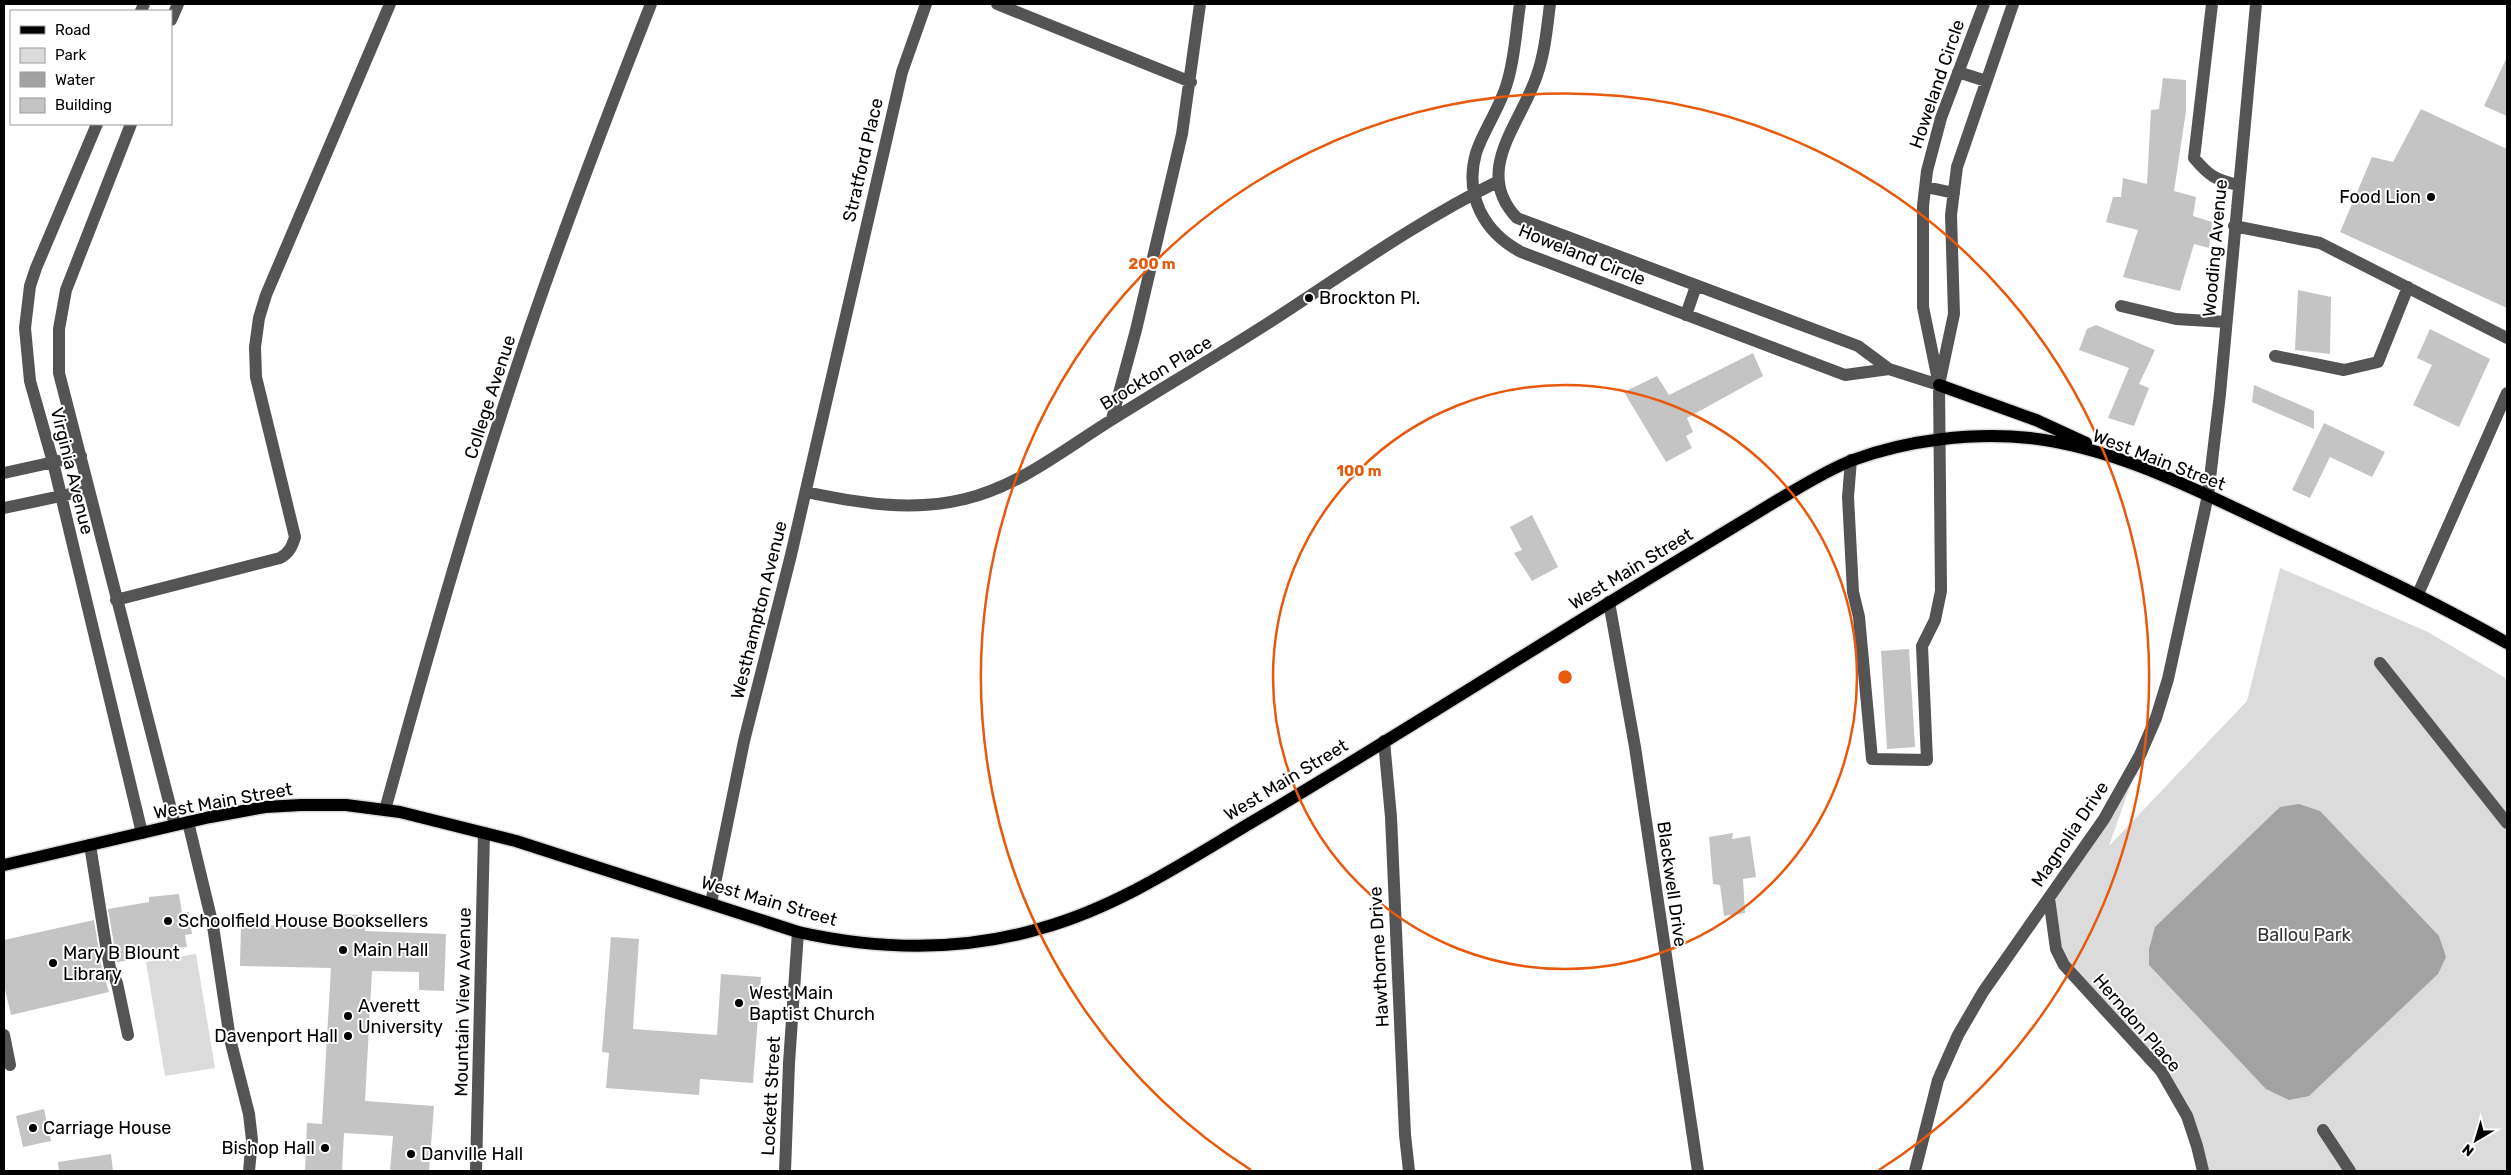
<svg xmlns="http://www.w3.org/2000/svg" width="2511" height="1175" viewBox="0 0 2511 1175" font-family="Rubik,sans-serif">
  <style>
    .green { fill: #dbdbdb }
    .water { fill: #a2a2a2 }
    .building { fill: #c4c4c4 }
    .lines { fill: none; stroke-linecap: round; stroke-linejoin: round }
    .major-casing { stroke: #dbdbdb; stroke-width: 15 }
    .minor { stroke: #545454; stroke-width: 12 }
    .major { stroke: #000; stroke-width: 12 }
    .ring { fill: none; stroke: #e8590c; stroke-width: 2.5 }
    .poi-dot { fill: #000; stroke: #fff; stroke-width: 2 }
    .labels { text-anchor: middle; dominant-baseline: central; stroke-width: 4; stroke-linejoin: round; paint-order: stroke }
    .street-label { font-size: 18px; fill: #000; stroke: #fff }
    .poi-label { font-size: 18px; fill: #000; stroke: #fff; text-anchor: start }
    .park-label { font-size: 18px; fill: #323232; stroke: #fff }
    .centre { fill: #e8590c; stroke: #fff; stroke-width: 2.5 }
    .ring-label { font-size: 15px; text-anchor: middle; font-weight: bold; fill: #e8590c; stroke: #fff; stroke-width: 4; stroke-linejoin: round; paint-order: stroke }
  </style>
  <rect width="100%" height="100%" fill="#fff"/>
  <path class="green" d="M2280 568 2428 632 2507 679V1171H2202L2178 1099 2056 949 2049 898 2104 819 2168 679 2109 846 2247 701Z
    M196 954 215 1068 165 1076 146 962Z"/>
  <path class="water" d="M2299 804 2320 811 2439 936 2446 957 2438 974 2309 1096 2289 1100 2266 1089 2149 965V949L2155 927 2280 807Z"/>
  <path class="building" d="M2507 57V116L2484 106Z
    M2163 78 2186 80V111L2174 191 2196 197 2193 216 2212 222 2209 248 2194 244 2180 291 2123 277 2138 230 2106 222 2113 197H2121L2123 178 2147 184 2151 110 2159 109Z
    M2421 109 2507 149V308L2340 232 2372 157 2393 162Z
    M2298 290 2331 297 2330 354 2295 350Z
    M2096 325 2155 350 2139 384 2149 388 2134 426 2108 418 2129 368 2079 350 2087 329Z
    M2430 329 2490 359 2459 427 2413 405 2432 365 2417 358Z
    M1753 353 1763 376 1687 418 1693 432 1686 436 1692 448 1666 462 1624 392 1657 376 1669 395Z
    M2254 385 2314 411V429L2252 402Z
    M2324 423 2385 452 2372 477 2330 457 2310 498 2292 490Z
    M1532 515 1558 567 1532 581 1514 553 1522 550 1510 527Z
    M1909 649 1915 747 1887 749 1881 651Z
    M1733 833 1732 839 1750 836 1756 877 1743 879 1745 913 1724 916 1720 885 1713 884 1709 837Z
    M179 894 182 913 189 912 192 934 185 935 187 947 140 952 141 959 117 962 108 909 149 902V897Z
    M333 914 365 915V931L446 934 444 991 419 990V972L372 971 365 1101 434 1106 429 1171H390L393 1136 344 1133 342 1171H305L307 1123 322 1124 331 968 240 966 241 924 332 927Z
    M94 920 102 970 109 992 11 1015 4 985V940Z
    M611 937 639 939 633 1029 717 1035 721 974 761 977 753 1083 700 1079 699 1095 606 1088 609 1053 602 1052Z
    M44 1109 51 1141 23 1147 16 1116Z
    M111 1154 113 1171H59L58 1162Z"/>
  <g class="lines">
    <defs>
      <path id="major" d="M1939 385 2036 420 2086 443
        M4 865 210 817 265 807 301 805H346L400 812 516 841 798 932C879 950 962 952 1042 928 1124 905 1195 855 1269 812 1410 728 1548 639 1689 554 1719 536 1748 518 1778 500 1802 486 1827 470 1853 460 1907 440 1973 432 2030 438 2118 448 2200 492 2279 529 2356 565 2433 601 2507 643"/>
    </defs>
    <use href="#major" class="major-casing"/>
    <path class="minor" d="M997 4 1191 82
      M1520 4C1516 30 1515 58 1507 83 1500 108 1483 131 1476 153 1464 196 1484 232 1521 252L1845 375 1889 369
      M1550 4C1547 28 1545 52 1537 75 1521 124 1472 171 1517 218L1858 346 1889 369 1939 385 1941 591 1935 620 1922 646 1927 760 1872 759 1859 617 1853 592 1848 497 1851 460
      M2212 4 2194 158C2209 176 2216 180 2238 185
      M141 11 144 4
      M171 20 178 4
      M1958 72 1986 81
      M97 124 36 268 30 286 25 328 30 381 53 462 142 833
      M131 124 66 290 59 329V373L175 825
      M1926 187 1954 193
      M2234 226 2320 243 2507 338
      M2121 306 2176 319 2226 322
      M1686 315 1696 286
      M2275 356 2344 370 2378 362 2408 287
      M1940 380 1954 314 1951 215 1957 167 2013 4
      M1939 385 1923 307V206L1927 171 1941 118 1984 4
      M1112 419 1136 330 1182 134 1200 4
      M4 473 81 456
      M806 492C858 503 912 512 965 499 1020 486 1066 448 1113 419 1166 386 1220 354 1273 320 1347 272 1418 221 1497 182
      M4 508 89 490
      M2418 594 2507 393
      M116 600 280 558C289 553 292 547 295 537L256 377 255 347 259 318 266 295 390 4
      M1609 602 1635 747 1698 1171
      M2380 663 2507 823
      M1384 741 1391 817 1405 1135 1409 1171
      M385 810C434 632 485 453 547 279 580 187 615 95 651 4
      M188 822 213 926 230 1039 249 1114 252 1140 249 1171
      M90 845 107 952 110 968 117 983 128 1035
      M2049 898 2056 949 2064 965 2161 1071 2187 1116 2197 1146 2203 1171
      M711 903 744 741 791 555 902 72 926 4
      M4 1035 10 1065
      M2323 1130 2350 1171
      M476 1171 484 833
      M785 1171 789 1063 798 932
      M1915 1171 1938 1080 1958 1035 1983 992 2104 819 2140 755 2156 718 2168 679 2208 495 2220 394 2256 4"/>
    <use href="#major" class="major"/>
  </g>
  <g class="ring">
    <circle cx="1565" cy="677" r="292"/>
    <path d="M1251 1170A584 584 0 1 1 1879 1170"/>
  </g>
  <g class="poi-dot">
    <circle cx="2431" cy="197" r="5"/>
    <circle cx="1309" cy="298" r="5"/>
    <circle cx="168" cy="921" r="5"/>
    <circle cx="343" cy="950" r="5"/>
    <circle cx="53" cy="963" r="5"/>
    <circle cx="739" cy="1003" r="5"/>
    <circle cx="348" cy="1016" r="5"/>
    <circle cx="348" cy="1036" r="5"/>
    <circle cx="33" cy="1128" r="5"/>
    <circle cx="325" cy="1148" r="5"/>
    <circle cx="411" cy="1154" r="5"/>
  </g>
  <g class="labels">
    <g class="street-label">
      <text transform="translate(1937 84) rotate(-71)">Howeland Circle</text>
      <text transform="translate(863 160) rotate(-77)">Stratford Place</text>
      <text transform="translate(2215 248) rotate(-85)">Wooding Avenue</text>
      <text transform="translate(1582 255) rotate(22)">Howeland Circle</text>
      <text transform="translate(1156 373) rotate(-31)">Brockton Place</text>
      <text transform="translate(490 397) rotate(-72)">College Avenue</text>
      <text transform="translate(2159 460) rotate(21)">West Main Street</text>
      <text transform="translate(72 471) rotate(76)">Virginia Avenue</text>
      <text transform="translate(1631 569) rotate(-31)">West Main Street</text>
      <text transform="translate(759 610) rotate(-76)">Westhampton Avenue</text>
      <text transform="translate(1286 780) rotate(-31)">West Main Street</text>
      <text transform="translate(223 801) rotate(-10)">West Main Street</text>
      <text transform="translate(2070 834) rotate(-56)">Magnolia Drive</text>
      <text transform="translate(1672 884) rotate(82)">Blackwell Drive</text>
      <text transform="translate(769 901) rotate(16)">West Main Street</text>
      <text transform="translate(1379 957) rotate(-93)">Hawthorne Drive</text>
      <text transform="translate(463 1002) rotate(-89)">Mountain View Avenue</text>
      <text transform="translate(2137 1023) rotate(49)">Herndon Place</text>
      <text transform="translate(771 1096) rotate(-87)">Lockett Street</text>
    </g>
    <g class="poi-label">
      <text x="2421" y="197" text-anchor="end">Food Lion</text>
      <text x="1319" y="298">Brockton Pl.</text>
      <text x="178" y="921">Schoolfield House Booksellers</text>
      <text x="353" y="950">Main Hall</text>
      <text x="63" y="953">Mary B Blount<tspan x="63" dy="21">Library</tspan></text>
      <text x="749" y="993">West Main<tspan x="749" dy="21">Baptist Church</tspan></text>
      <text x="358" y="1006">Averett<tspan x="358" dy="21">University</tspan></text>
      <text x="338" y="1036" text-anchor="end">Davenport Hall</text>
      <text x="43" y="1128">Carriage House</text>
      <text x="315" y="1148" text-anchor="end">Bishop Hall</text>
      <text x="421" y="1154">Danville Hall</text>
    </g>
    <g class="park-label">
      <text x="2304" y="935">Ballou Park</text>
    </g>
  </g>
  <circle cx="1565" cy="677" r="8" class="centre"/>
  <g class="ring-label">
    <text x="1152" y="269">200 m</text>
    <text x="1359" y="476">100 m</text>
  </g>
  <rect width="2511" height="1175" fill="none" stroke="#000000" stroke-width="10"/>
  <rect x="10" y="10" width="162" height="115" fill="#ffffff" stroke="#999999"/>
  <rect x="20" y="26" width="25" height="8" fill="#000000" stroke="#999999"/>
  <text x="55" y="35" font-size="15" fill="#000000">Road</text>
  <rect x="20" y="48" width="25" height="15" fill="#dbdbdb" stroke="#999999"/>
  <text x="55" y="60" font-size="15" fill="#000000">Park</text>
  <rect x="20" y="72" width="25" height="15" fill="#a2a2a2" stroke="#999999"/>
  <text x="55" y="85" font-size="15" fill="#000000">Water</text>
  <rect x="20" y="98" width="25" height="15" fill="#c4c4c4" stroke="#999999"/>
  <text x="55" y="110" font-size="15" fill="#000000">Building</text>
  <g transform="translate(2476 1140) rotate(218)" stroke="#ffffff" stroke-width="4" paint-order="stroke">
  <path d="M0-4L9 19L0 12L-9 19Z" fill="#000000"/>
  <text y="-8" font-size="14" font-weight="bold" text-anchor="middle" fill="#000000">N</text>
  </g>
</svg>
